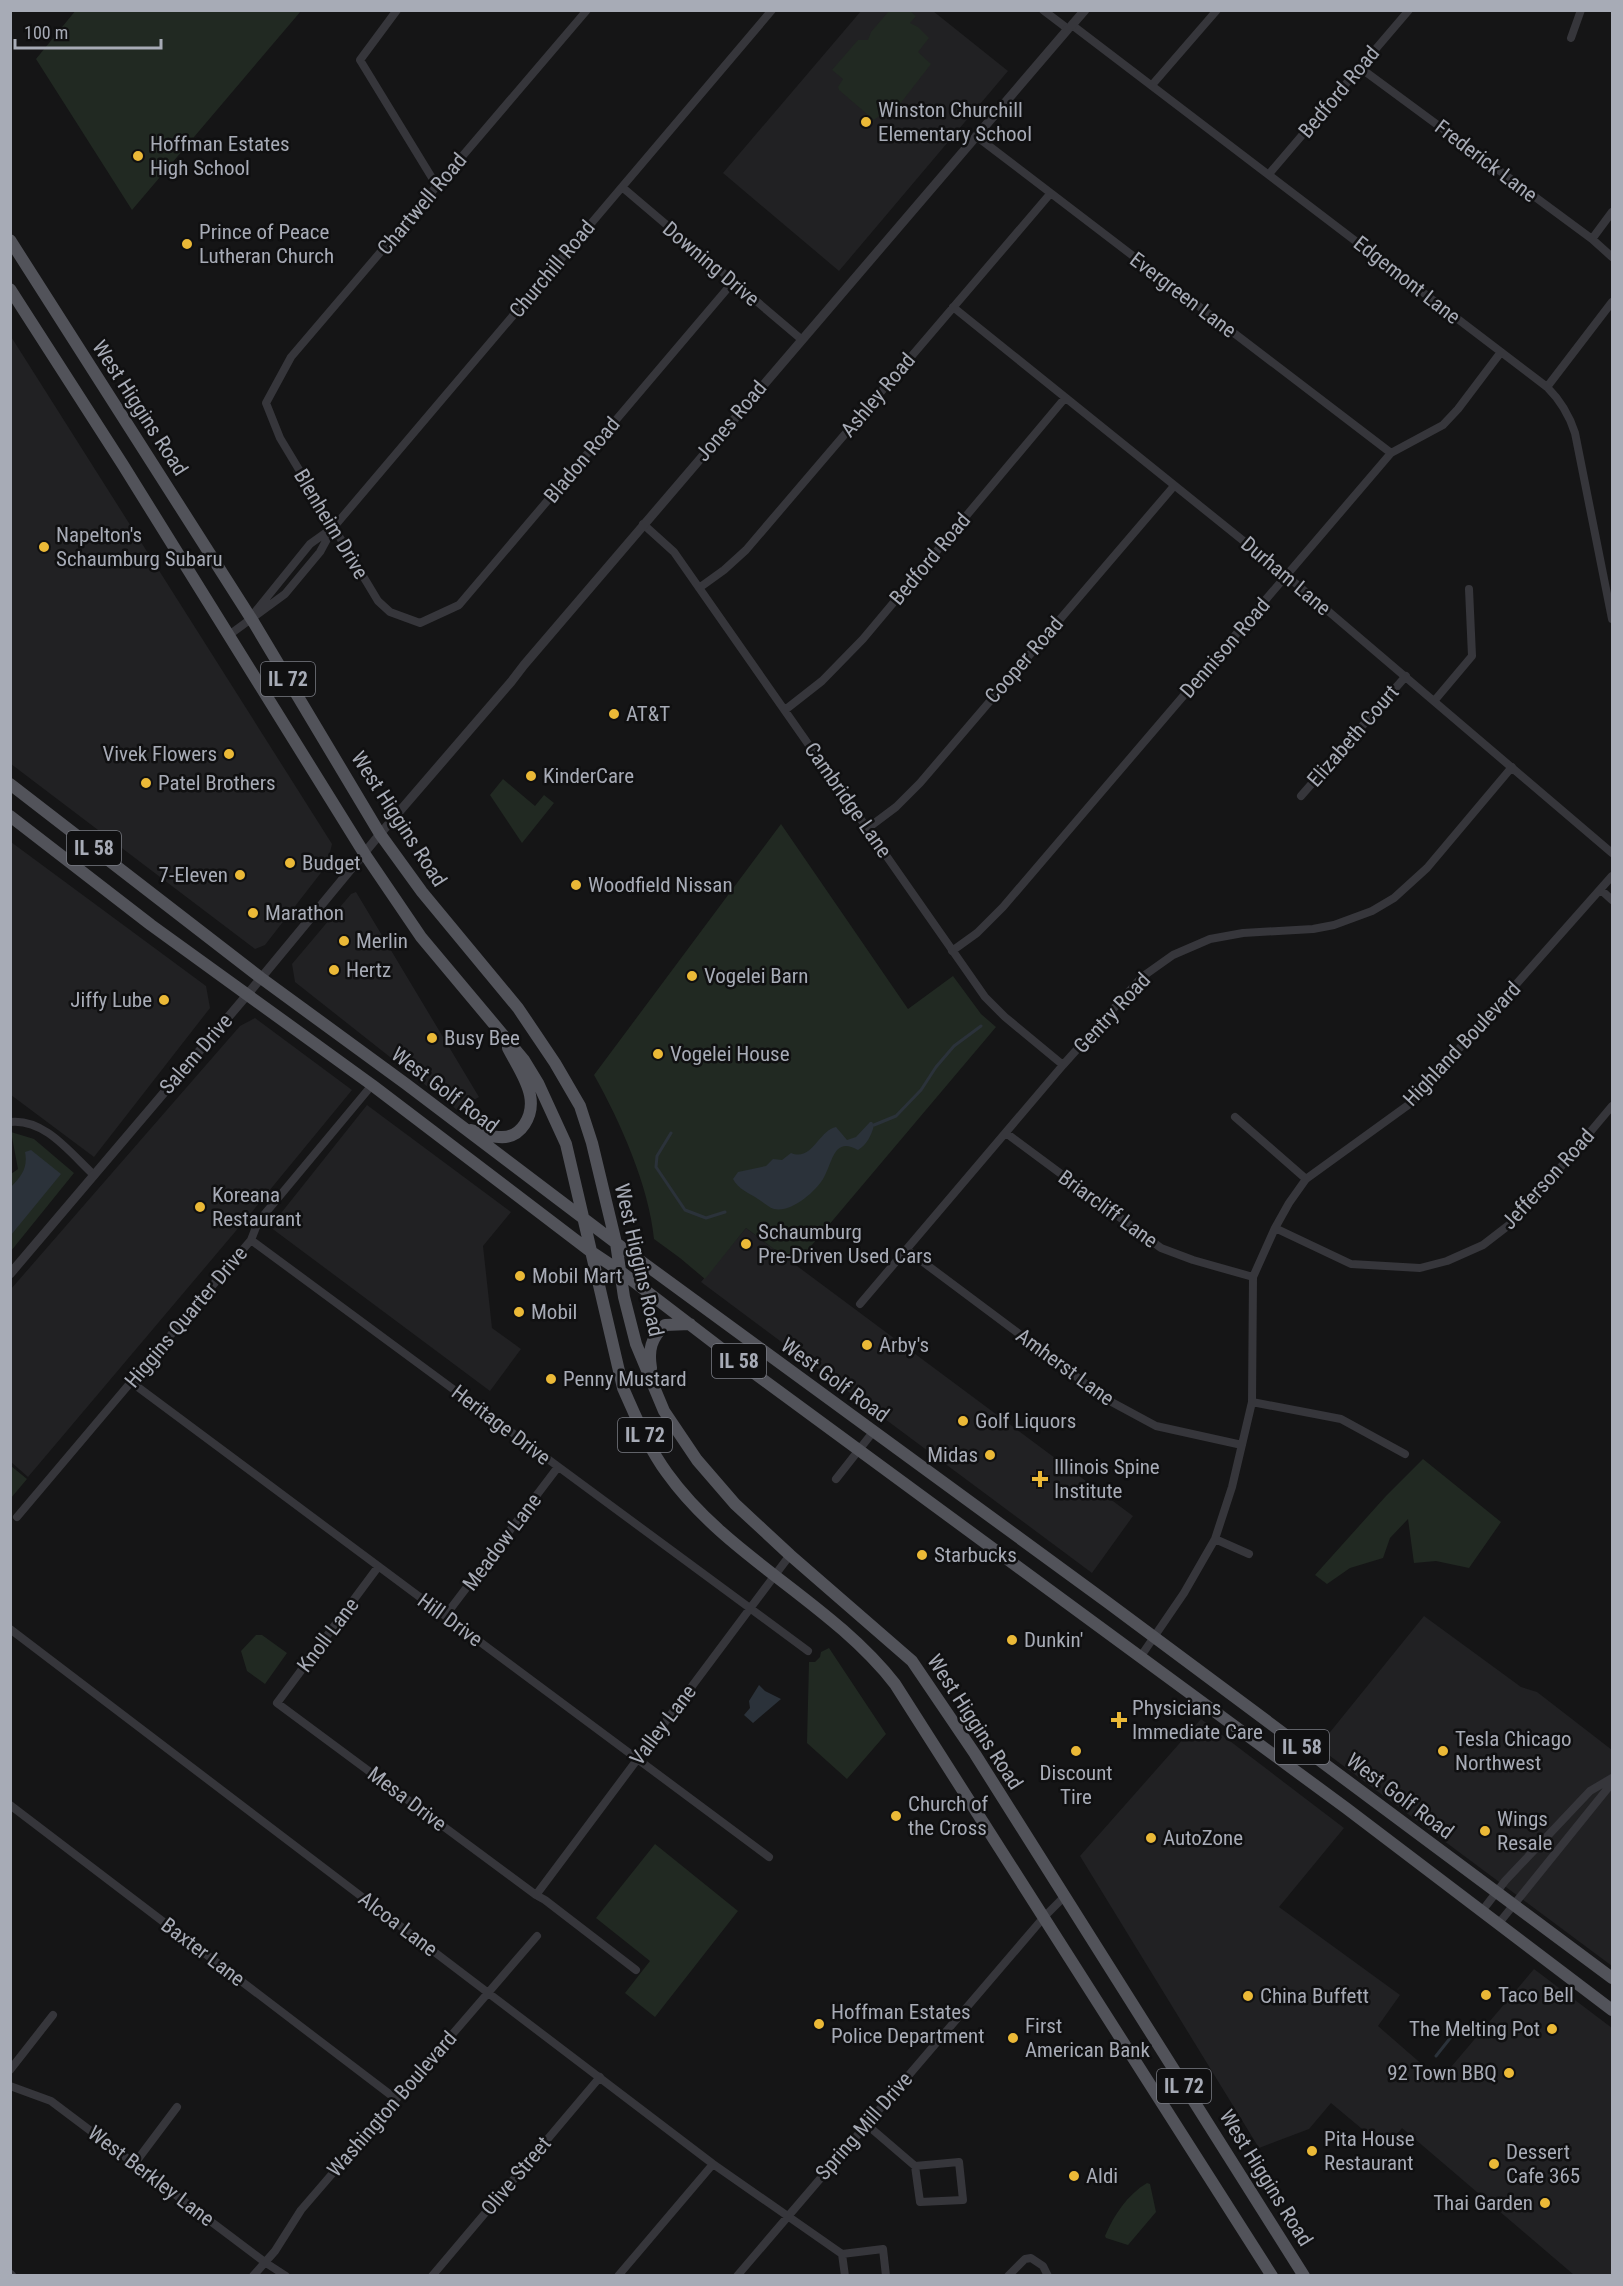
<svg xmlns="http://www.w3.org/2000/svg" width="1623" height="2286" viewBox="0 0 1623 2286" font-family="'Roboto Condensed',sans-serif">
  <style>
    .built { fill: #212123 }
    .green { fill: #212922 }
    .water { fill: #2b323a }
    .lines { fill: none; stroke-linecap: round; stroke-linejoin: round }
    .stream { stroke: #2b323a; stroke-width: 3 }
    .minor { stroke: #36363b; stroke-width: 8 }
    .tertiary { stroke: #36363b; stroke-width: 9 }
    .primary { stroke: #52535a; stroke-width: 12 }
    .poi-dot { fill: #ebb937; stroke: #101011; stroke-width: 2 }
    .labels { text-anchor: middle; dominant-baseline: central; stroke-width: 5; stroke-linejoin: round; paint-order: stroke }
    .shield { fill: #101011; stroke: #7a7c84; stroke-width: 1.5 }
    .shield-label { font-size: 20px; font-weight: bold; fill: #a7abb6 }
    .street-label { font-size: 21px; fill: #a7abb6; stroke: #101011 }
    .poi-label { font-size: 21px; fill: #a7abb6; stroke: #101011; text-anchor: start }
  </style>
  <rect width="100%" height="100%" fill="#151516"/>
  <path class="built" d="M861 11H933L1008 71 839 271 723 173Z
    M10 335 332 844 327 865 265 945 255 949 11 764Z
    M11 842 206 986 210 1008 94 1157 11 1095Z
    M356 892 479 1097 457 1110 295 982 292 964 351 894Z
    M255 1018 352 1090 251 1213 28 1477 11 1462V1289L240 1026Z
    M367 1105 511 1212 483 1246 492 1328 521 1349 490 1391 270 1227Z
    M746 1228 1133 1516 1092 1573 701 1282Z
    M1424 1616 1521 1687 1537 1692 1612 1750V1966L1318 1747Z
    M1201 1719 1344 1828 1279 1907 1400 1995 1378 2026 1440 2080 1534 1969 1612 2028V2275H1574L1402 2128 1386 2149 1331 2103 1309 2129 1259 2148 1080 1856Z"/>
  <path class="green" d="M76 10H301V11L132 210 36 59Z
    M889 11H910L916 16 910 23 918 27 929 38 918 52 931 64 896 109 883 113 874 120 839 90 838 87 843 79 832 70 858 40H868L871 32Z
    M503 779 535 806 544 795 554 803 522 843 490 795Z
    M781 824 908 1009 953 976 981 1014 996 1027 795 1265 746 1228 705 1279 680 1258 654 1239C649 1186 620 1121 594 1075Z
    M11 1132 34 1139 74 1173 11 1251V1174L18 1169Z
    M1423 1459 1501 1522 1469 1568 1436 1561 1414 1563 1408 1519 1390 1538 1383 1558 1350 1568 1327 1584 1315 1575 1386 1496Z
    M11 1466 27 1479 11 1498Z
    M256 1635H262L287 1653 265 1684 247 1671 241 1651Z
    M829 1648 886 1734 847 1779 807 1743 809 1662H815L820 1657 821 1652Z
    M655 1844 738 1911 655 2017 625 1993 650 1961 596 1918Z
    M1147 2183 1150 2184 1156 2212 1128 2245 1106 2238 1105 2236C1114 2215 1127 2195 1147 2183Z"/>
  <path class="water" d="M870 1122H872L874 1125C872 1134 867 1145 858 1150 833 1136 833 1163 823 1179 815 1192 791 1213 774 1209 768 1207 763 1202 758 1199 749 1193 738 1189 733 1179L738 1172 766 1166 773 1159 782 1160 791 1153C812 1162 819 1130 836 1127L847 1140 856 1137Z
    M31 1150 61 1174 11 1235V1187C22 1176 28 1167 25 1152Z
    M759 1685 765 1691 781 1699 753 1723 744 1715 750 1708 749 1701Z"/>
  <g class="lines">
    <path class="stream" d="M874 1125 896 1116 921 1090 936 1067 954 1046 981 1026
      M671 1133 657 1156 656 1167 685 1210 706 1218 725 1212
      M1436 2056 1455 2032"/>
    <path class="minor" d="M397 10 360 60 437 186
      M587 10 291 357 266 403 280 438 378 601 390 612 420 623 459 605 733 282
      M1043 10 1068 29 1072 25 1547 387C1561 401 1569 414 1575 433L1612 619
      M1571 38 1581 10
      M1359 67 1592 239 1612 257
      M1152 85 1217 10
      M976 136 1391 453
      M1269 174 1409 10
      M622 187 801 339
      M1592 239 1612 212
      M953 307 1287 576 1612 853
      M1547 387 1612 302
      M643 524 674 552 985 997 1005 1017 1063 1065
      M699 588 724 570 746 550 1050 194
      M255 612 310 544 331 529
      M229 635 285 594 320 552 333 528 772 10
      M1435 700 1472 656 1469 589
      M785 710 822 681 863 639 1065 398
      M1301 796 1406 676
      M868 828 896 807 920 783 1174 486
      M1601 890 1612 900
      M952 951 977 933 1003 907 1391 453 1443 425 1458 409 1501 352
      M1235 1117 1306 1179
      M10 1122C45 1118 71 1154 94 1175
      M1006 1133 1161 1248 1193 1260 1253 1277
      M1275 1228 1351 1264 1420 1268 1447 1261 1483 1245 1518 1218 1612 1106
      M251 1240 808 1651
      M907 1250 1106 1399 1156 1426 1242 1445
      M860 1304 1063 1065 1142 977 1173 955 1210 939 1243 933 1313 929 1334 925 1372 911 1394 898 1427 868 1512 767
      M131 1382 769 1857
      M1252 1402 1341 1419 1405 1454
      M836 1479 873 1432
      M17 1517 251 1240 258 1222 372 1085
      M1215 1539 1249 1554
      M378 1567 277 1703 536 1895 545 1900 636 1970
      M445 1616 558 1467
      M10 1629 713 2164 842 2254 883 2249 886 2276
      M1141 1656 1184 1593 1215 1539 1232 1487 1252 1402 1253 1277 1275 1228 1289 1203 1306 1179 1411 1103 1612 876
      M10 1805 396 2099
      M536 1895 790 1555
      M1482 1911 1505 1881 1590 1791 1612 1778
      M1499 1923 1612 1783
      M10 2070 53 2015
      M10 2086 51 2101 266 2263 286 2276
      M866 2124 915 2166 920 2202 963 2200 959 2162 915 2166
      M135 2163 177 2107
      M842 2254 845 2276
      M253 2276 275 2251 301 2210 537 1936
      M432 2276 600 2077
      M618 2276 713 2164
      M737 2276 1044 1917 1064 1897
      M1008 2276 1025 2259 1031 2258 1043 2266 1048 2276"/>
    <path class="tertiary" d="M1072 25 1085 10
      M10 1274 247 995 380 834 511 682 524 665 1068 29
      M10 2274 12 2276"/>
    <path class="primary" d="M10 240 254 623 380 834 422 892 518 1008 555 1063 580 1106 592 1143 616 1243 624 1297 636 1344 664 1411 697 1460 735 1504 790 1555 912 1661 975 1754 1304 2276
      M10 289 123 465 364 853 421 937 524 1060 538 1083 566 1144 623 1388C636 1417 648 1447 667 1473 727 1557 831 1602 895 1684L1272 2276
      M10 784 261 978 406 1084 616 1243 1107 1602 1612 1978
      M10 816 151 925 372 1085 590 1251 620 1271 735 1359 1346 1808 1612 2010
      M471 1130C480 1132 490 1137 499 1137 522 1139 534 1115 530 1095 527 1079 515 1062 508 1048
      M651 1368C648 1350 651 1338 665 1325L690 1324"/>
  </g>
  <g class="poi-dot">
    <circle cx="866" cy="122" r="6"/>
    <circle cx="138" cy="156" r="6"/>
    <circle cx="187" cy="244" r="6"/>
    <circle cx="44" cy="547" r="6"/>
    <circle cx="614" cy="714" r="6"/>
    <circle cx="229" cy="754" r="6"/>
    <circle cx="531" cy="776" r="6"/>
    <circle cx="146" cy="783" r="6"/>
    <circle cx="290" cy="863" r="6"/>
    <circle cx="240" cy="875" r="6"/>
    <circle cx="576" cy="885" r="6"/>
    <circle cx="253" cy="913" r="6"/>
    <circle cx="344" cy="941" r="6"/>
    <circle cx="334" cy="970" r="6"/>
    <circle cx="692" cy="976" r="6"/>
    <circle cx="164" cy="1000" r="6"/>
    <circle cx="432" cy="1038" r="6"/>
    <circle cx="658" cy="1054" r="6"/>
    <circle cx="200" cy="1207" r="6"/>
    <circle cx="746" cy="1244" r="6"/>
    <circle cx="520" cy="1276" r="6"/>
    <circle cx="519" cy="1312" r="6"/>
    <circle cx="867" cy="1345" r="6"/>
    <circle cx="551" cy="1379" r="6"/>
    <circle cx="963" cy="1421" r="6"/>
    <circle cx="990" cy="1455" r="6"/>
    <path d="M1037 1470h6v6h6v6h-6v6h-6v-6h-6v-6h6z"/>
    <circle cx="922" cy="1555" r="6"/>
    <circle cx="1012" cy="1640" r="6"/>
    <path d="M1116 1711h6v6h6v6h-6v6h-6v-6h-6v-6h6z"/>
    <circle cx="1076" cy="1751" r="6"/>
    <circle cx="1443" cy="1751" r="6"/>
    <circle cx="896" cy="1816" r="6"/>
    <circle cx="1485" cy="1831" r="6"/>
    <circle cx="1151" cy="1838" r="6"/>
    <circle cx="1486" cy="1995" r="6"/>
    <circle cx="1248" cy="1996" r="6"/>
    <circle cx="819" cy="2024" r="6"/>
    <circle cx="1552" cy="2029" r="6"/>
    <circle cx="1013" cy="2038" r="6"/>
    <circle cx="1509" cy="2073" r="6"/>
    <circle cx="1312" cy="2151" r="6"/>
    <circle cx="1494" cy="2164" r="6"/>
    <circle cx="1074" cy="2176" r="6"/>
    <circle cx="1545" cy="2203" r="6"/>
  </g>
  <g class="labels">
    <g class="shield">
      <rect x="261" y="662" width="54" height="34" rx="4.5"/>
      <rect x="67" y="831" width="54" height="34" rx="4.5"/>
      <rect x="712" y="1344" width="54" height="34" rx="4.5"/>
      <rect x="618" y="1418" width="54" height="34" rx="4.5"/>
      <rect x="1275" y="1730" width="54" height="34" rx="4.5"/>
      <rect x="1157" y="2069" width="54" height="34" rx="4.5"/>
    </g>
    <g class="shield-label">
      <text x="288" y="679">IL 72</text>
      <text x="94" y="848">IL 58</text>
      <text x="739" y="1361">IL 58</text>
      <text x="645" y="1435">IL 72</text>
      <text x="1302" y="1747">IL 58</text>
      <text x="1184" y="2086">IL 72</text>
    </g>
    <g class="street-label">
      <text transform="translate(1339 92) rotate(-50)">Bedford Road</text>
      <text transform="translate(1486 161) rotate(37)">Frederick Lane</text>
      <text transform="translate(422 204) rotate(-50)">Chartwell Road</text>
      <text transform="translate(711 264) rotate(40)">Downing Drive</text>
      <text transform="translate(552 269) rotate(-50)">Churchill Road</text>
      <text transform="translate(1407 280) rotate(38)">Edgemont Lane</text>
      <text transform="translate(1183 295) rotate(37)">Evergreen Lane</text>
      <text transform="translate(878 395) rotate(-50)">Ashley Road</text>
      <text transform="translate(140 408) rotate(57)">West Higgins Road</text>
      <text transform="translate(731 421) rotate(-50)">Jones Road</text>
      <text transform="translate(582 460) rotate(-50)">Bladon Road</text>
      <text transform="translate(331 524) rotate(59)">Blenheim Drive</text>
      <text transform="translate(930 559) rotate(-50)">Bedford Road</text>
      <text transform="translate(1286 576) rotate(40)">Durham Lane</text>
      <text transform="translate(1225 648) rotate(-49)">Dennison Road</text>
      <text transform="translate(1024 660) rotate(-49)">Cooper Road</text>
      <text transform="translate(1353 736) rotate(-49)">Elizabeth Court</text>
      <text transform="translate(848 800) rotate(55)">Cambridge Lane</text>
      <text transform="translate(399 819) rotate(57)">West Higgins Road</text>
      <text transform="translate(1112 1013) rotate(-47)">Gentry Road</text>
      <text transform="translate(1462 1044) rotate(-47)">Highland Boulevard</text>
      <text transform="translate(196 1054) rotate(-49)">Salem Drive</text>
      <text transform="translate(445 1090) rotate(37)">West Golf Road</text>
      <text transform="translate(1548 1179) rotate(-48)">Jefferson Road</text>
      <text transform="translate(1108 1209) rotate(36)">Briarcliff Lane</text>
      <text transform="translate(639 1260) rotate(77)">West Higgins Road</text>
      <text transform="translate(186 1317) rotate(-50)">Higgins Quarter Drive</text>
      <text transform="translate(1065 1367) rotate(36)">Amherst Lane</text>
      <text transform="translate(835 1380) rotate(36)">West Golf Road</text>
      <text transform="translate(501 1425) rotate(37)">Heritage Drive</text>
      <text transform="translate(502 1542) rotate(-53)">Meadow Lane</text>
      <text transform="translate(450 1620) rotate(36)">Hill Drive</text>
      <text transform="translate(328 1635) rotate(-53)">Knoll Lane</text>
      <text transform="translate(975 1722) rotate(57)">West Higgins Road</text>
      <text transform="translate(663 1725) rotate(-53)">Valley Lane</text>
      <text transform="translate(1400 1796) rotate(37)">West Golf Road</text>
      <text transform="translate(407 1799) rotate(37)">Mesa Drive</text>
      <text transform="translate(398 1924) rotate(37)">Alcoa Lane</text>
      <text transform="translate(203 1952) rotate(37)">Baxter Lane</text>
      <text transform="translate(392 2104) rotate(-49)">Washington Boulevard</text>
      <text transform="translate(864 2126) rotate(-49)">Spring Mill Drive</text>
      <text transform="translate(151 2176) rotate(37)">West Berkley Lane</text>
      <text transform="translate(516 2176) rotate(-50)">Olive Street</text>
      <text transform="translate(1266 2178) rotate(58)">West Higgins Road</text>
    </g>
    <g class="poi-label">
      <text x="878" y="110">Winston Churchill<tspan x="878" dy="24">Elementary School</tspan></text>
      <text x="150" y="144">Hoffman Estates<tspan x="150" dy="24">High School</tspan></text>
      <text x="199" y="232">Prince of Peace<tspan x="199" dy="24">Lutheran Church</tspan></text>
      <text x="56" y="535">Napelton's<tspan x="56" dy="24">Schaumburg Subaru</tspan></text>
      <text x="626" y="714">AT&amp;T</text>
      <text x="217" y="754" text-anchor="end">Vivek Flowers</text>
      <text x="543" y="776">KinderCare</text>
      <text x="158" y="783">Patel Brothers</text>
      <text x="302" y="863">Budget</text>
      <text x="228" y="875" text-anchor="end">7-Eleven</text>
      <text x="588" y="885">Woodfield Nissan</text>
      <text x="265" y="913">Marathon</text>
      <text x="356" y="941">Merlin</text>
      <text x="346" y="970">Hertz</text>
      <text x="704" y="976">Vogelei Barn</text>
      <text x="152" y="1000" text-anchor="end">Jiffy Lube</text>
      <text x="444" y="1038">Busy Bee</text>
      <text x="670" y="1054">Vogelei House</text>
      <text x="212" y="1195">Koreana<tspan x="212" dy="24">Restaurant</tspan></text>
      <text x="758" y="1232">Schaumburg<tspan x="758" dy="24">Pre-Driven Used Cars</tspan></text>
      <text x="532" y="1276">Mobil Mart</text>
      <text x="531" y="1312">Mobil</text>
      <text x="879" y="1345">Arby's</text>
      <text x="563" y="1379">Penny Mustard</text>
      <text x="975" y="1421">Golf Liquors</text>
      <text x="978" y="1455" text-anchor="end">Midas</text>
      <text x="1054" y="1467">Illinois Spine<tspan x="1054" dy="24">Institute</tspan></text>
      <text x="934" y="1555">Starbucks</text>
      <text x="1024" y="1640">Dunkin'</text>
      <text x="1132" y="1708">Physicians<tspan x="1132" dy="24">Immediate Care</tspan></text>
      <text x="1455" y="1739">Tesla Chicago<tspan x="1455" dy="24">Northwest</tspan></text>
      <text x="1076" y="1773" text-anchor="middle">Discount<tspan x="1076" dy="24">Tire</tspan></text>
      <text x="908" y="1804">Church of<tspan x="908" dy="24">the Cross</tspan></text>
      <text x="1497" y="1819">Wings<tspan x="1497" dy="24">Resale</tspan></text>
      <text x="1163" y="1838">AutoZone</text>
      <text x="1498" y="1995">Taco Bell</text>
      <text x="1260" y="1996">China Buffett</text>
      <text x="831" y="2012">Hoffman Estates<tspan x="831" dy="24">Police Department</tspan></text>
      <text x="1025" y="2026">First<tspan x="1025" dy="24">American Bank</tspan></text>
      <text x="1540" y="2029" text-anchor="end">The Melting Pot</text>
      <text x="1497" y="2073" text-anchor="end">92 Town BBQ</text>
      <text x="1324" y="2139">Pita House<tspan x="1324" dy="24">Restaurant</tspan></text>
      <text x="1506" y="2152">Dessert<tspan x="1506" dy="24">Cafe 365</tspan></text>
      <text x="1086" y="2176">Aldi</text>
      <text x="1533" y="2203" text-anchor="end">Thai Garden</text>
    </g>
  </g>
  <rect width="1623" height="2286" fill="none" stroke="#a7abb6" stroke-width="24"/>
  <path d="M15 39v9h146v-9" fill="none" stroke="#a7abb6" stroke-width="3"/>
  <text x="24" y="39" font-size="18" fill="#a7abb6" stroke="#101011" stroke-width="4.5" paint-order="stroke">100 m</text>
</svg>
